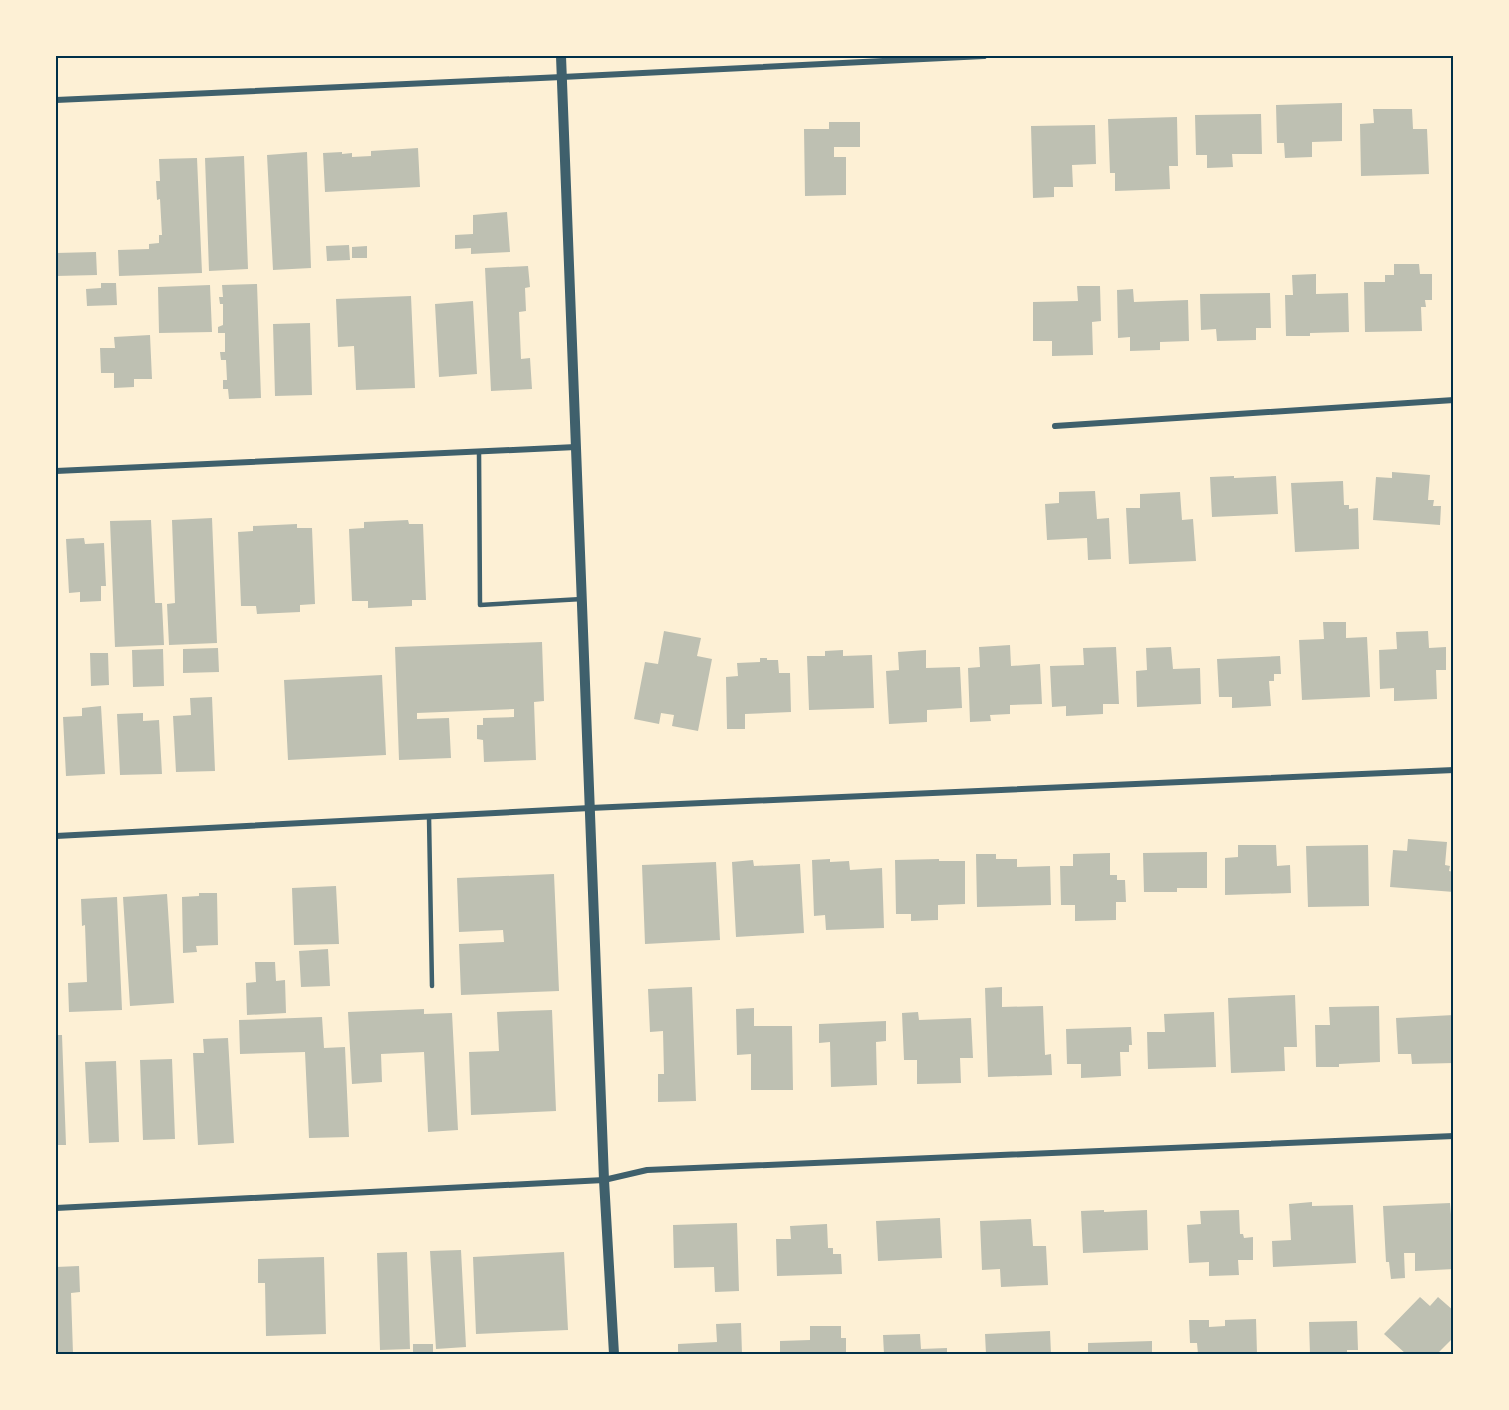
<svg xmlns="http://www.w3.org/2000/svg" width="1509" height="1410" viewBox="0 0 1509 1410" font-family="Rubik,sans-serif">
  <style>
    .building { fill: #bec0b2 }
    .lines { fill: none; stroke-linecap: round; stroke-linejoin: round }
    .service { stroke: #3f606c; stroke-width: 4.5 }
    .minor { stroke: #3f606c; stroke-width: 6 }
    .tertiary { stroke: #3f606c; stroke-width: 10 }
    .neatline { fill: none; stroke: #003049; stroke-width: 2 }
  </style>
  <rect width="100%" height="100%" fill="#fdf0d5"/>
  <path class="building" d="M1342 103V141L1312 142V157L1285 158 1284 143H1277L1276 105Z
    M1373 109H1412L1413 129H1427L1429 174 1361 176 1360 124 1374 123Z
    M1261 114 1262 154H1232L1233 167 1207 168V155H1196L1195 115Z
    M1177 117 1178 166H1169L1170 189 1115 191V173H1110L1108 119Z
    M829 122H860V147H834V157H846V195L805 196 804 129H829Z
    M1095 125 1096 164 1072 165 1073 187H1054V197L1033 198 1031 126Z
    M418 148 420 187 325 192 323 153 342 152V154L352 153V157L371 156V151Z
    M307 152 311 268 273 270 267 155Z
    M244 156 248 269 209 271 205 158Z
    M197 158 202 273 119 276 118 250 149 249V244L159 243V235H162L160 199 157 200 156 181H160L159 159Z
    M507 212 510 252 471 254V248L455 249V235L473 234V215Z
    M349 245 350 260 327 261 326 246Z
    M367 246V258H352V247Z
    M96 252 97 275 56 276V253Z
    M1394 264H1419L1420 274H1432V300H1425L1426 307H1421L1422 331 1365 332 1364 282H1385V275H1394Z
    M528 266 530 287 525 288 526 311 519 312 521 359 530 358 532 389 491 391 485 268Z
    M1316 274V294L1348 293 1349 332 1310 333V336H1286L1285 295H1293L1292 275Z
    M101 283H116L117 305 87 306 86 289 101 288Z
    M257 284 261 398 229 399 228 389H223V380H227L226 360H221L220 352H225V333H218V327L223 325V304H220L219 297H223L222 285Z
    M210 285 212 332 159 333 158 287Z
    M1077 286H1100L1101 321 1092 322 1093 355 1052 356V341H1033V302L1078 301Z
    M1133 289 1134 302 1188 300 1189 341 1160 342V350L1130 351V337L1118 338 1117 290Z
    M1270 293 1271 328H1256V340L1217 341 1216 329 1201 330 1200 294Z
    M411 296 415 388 356 390 354 346 338 347 336 299Z
    M473 301 477 374 439 377 435 304Z
    M310 323 312 395 275 396 273 324Z
    M150 335 152 379H134V387L114 388V373H101L100 348H115L114 337Z
    M1392 472 1430 475 1428 500H1434L1433 506H1441L1440 525 1373 520 1376 477 1392 478Z
    M1234 476V478L1276 476 1278 514 1212 517 1210 477Z
    M1343 481 1344 505H1349V509L1358 508 1359 549 1295 552 1291 483Z
    M1095 491 1097 519 1109 518 1111 559 1088 560 1087 538 1047 540 1045 504 1059 503V492Z
    M1180 492 1182 520 1193 519 1196 561 1129 564 1126 508H1140V494Z
    M212 518 217 643 169 645 167 604 175 603 172 520Z
    M151 520 155 603H162L164 645 115 647 110 521Z
    M408 520 409 524H423L426 600H412V606L368 608V601H352L349 529 364 528V522Z
    M297 524V528H312L315 604 300 605V612L257 614 256 606H241L238 532 253 531V526Z
    M84 538 85 544 104 543 106 586H101V601L80 602V592L69 593 66 539Z
    M1323 622H1346V638L1367 637 1370 697 1302 700 1299 640 1324 639Z
    M664 631 701 638 697 656 712 659 698 731 672 726 674 715 661 713 659 724 634 719 645 662 658 664Z
    M1428 631 1429 648 1446 647V670H1436L1437 699 1394 701V688L1380 689 1379 650 1397 649 1396 632Z
    M542 642 544 701 534 702 536 760 484 762 483 740 477 739V725H483V718L514 717V709L417 713V719L449 718 451 758 399 760 395 647Z
    M1010 645 1011 666 1040 664 1042 704 1010 705V714L990 715 991 721 970 722 968 668 980 667 979 647Z
    M1116 647 1119 704H1103V714L1066 716V706L1052 707 1050 666 1084 665 1083 648Z
    M1171 647 1173 669 1200 668 1201 704 1137 707 1136 671 1147 670 1146 648Z
    M218 648 219 672 183 673V649Z
    M163 649 164 686 133 687 132 650Z
    M843 650V656L872 655 874 708 809 710 807 656H825V651Z
    M926 650V668L960 667 962 708 927 710V722L889 724 886 671 899 670 898 652Z
    M90 653H108L109 685 91 686Z
    M1280 656 1281 674H1274V681H1269L1271 706 1232 708V697H1219L1217 659Z
    M760 658H767V660H778L779 673H790L791 712 745 714V729H727L726 677 738 676 737 663 760 662Z
    M382 675 386 755 288 760 284 680Z
    M212 697 215 771 176 772 173 716 191 715 190 698Z
    M101 706 105 774 66 776 63 717 82 716V708Z
    M143 713V721L159 720 162 774 120 775 117 714Z
    M1408 839 1447 842 1445 865 1450 866 1449 871 1454 872V892L1390 887 1393 850 1407 851Z
    M1238 845H1276L1277 866 1290 865 1291 893 1225 895V858L1238 857Z
    M1368 845 1369 906 1308 907 1306 846Z
    M1207 852V888H1177V892H1144L1143 853Z
    M1110 853V875H1117V880H1125L1126 902H1116V920L1075 921V905H1061L1060 866H1073V854Z
    M976 854H996V859H1017V867L1050 866 1051 905 977 907Z
    M830 859V862L849 861 850 870 882 868 884 928 826 930 825 915 814 916 812 860Z
    M939 859V861H965V904L938 905V920L911 921V914H896L895 860Z
    M753 860 754 866 800 864 804 933 736 937 732 862Z
    M716 862 720 940 645 944 642 865Z
    M554 874 559 991 461 995 459 944 504 942 503 930 459 932 457 878Z
    M336 886 339 944 294 945 292 888Z
    M199 893H217L218 945 196 946 197 952 183 953 182 897 199 896Z
    M167 894 174 1003 130 1006 123 897Z
    M117 897 122 1010 69 1012 68 983 87 982 85 925 82 926 81 899Z
    M328 949 330 986 301 987 299 951Z
    M255 962H275L276 981 285 980 286 1013 247 1015 246 983 256 982Z
    M692 987 696 1101 658 1102V1074H664L663 1031 650 1032 648 989Z
    M1002 987V1007L1043 1006 1045 1055 1051 1054 1052 1075 988 1077 985 988Z
    M1295 995 1297 1047H1284L1285 1071 1231 1073 1228 998Z
    M1379 1006 1380 1062 1339 1064V1067H1316L1315 1025H1330L1329 1007Z
    M754 1008V1026H792L793 1090H751V1054L737 1055 736 1009Z
    M424 1009V1014L452 1013 458 1130 428 1132 424 1052 381 1054 382 1082 352 1084 348 1012Z
    M552 1010 556 1111 471 1115 469 1052 499 1051 497 1012Z
    M918 1012 919 1020 971 1018 973 1058H960L961 1083 917 1084V1060H904L902 1013Z
    M1214 1012 1216 1067 1148 1069 1147 1032H1165L1164 1014Z
    M1454 1015V1063L1412 1064 1411 1054H1398L1396 1018Z
    M322 1017 324 1048 345 1047 349 1137 309 1138 305 1052 240 1054 239 1020Z
    M886 1021V1041L876 1042 877 1085 831 1087 830 1042 819 1043V1024Z
    M1131 1027 1132 1045H1129V1052H1120L1121 1076 1081 1078V1064H1067L1066 1029Z
    M56 1035H62L66 1145H56Z
    M228 1038 234 1143 198 1145 193 1053H204L203 1039Z
    M172 1059 175 1139 143 1140 140 1060Z
    M116 1061 119 1142 89 1143 85 1062Z
    M1312 1202V1206L1353 1205 1356 1263 1273 1267 1272 1241 1291 1240 1289 1204Z
    M1450 1203 1452 1226H1454V1269L1415 1271V1253H1404L1405 1278 1391 1279 1389 1262H1386L1383 1206Z
    M1104 1210V1212L1147 1210 1148 1250 1083 1253 1081 1211Z
    M1239 1210 1240 1234H1243L1244 1238 1253 1237V1260H1238L1239 1275 1209 1276V1262L1189 1263 1187 1225 1201 1224 1200 1211Z
    M940 1218 942 1258 878 1261 876 1221Z
    M1031 1219 1033 1246H1046L1048 1285 1001 1287 1000 1269 982 1270 980 1221Z
    M737 1223 739 1291 715 1292 714 1267 674 1268 673 1225Z
    M827 1224 828 1248H833V1254H841L842 1274 777 1276 776 1239H791L790 1226Z
    M461 1250 466 1347 436 1349 430 1251Z
    M407 1252 410 1349 380 1350 377 1253Z
    M564 1252 568 1330 476 1334 473 1257Z
    M324 1257 326 1334 266 1336 265 1283H258V1259Z
    M79 1266 80 1292 71 1293 73 1354H56V1267Z
    M1420 1297 1430 1306 1438 1297 1454 1311V1337L1437 1354H1406L1384 1334Z
    M1256 1319 1257 1354H1198L1197 1343H1190L1189 1320H1209V1327L1225 1326V1320Z
    M1357 1321 1358 1350H1347V1354H1310L1309 1322Z
    M741 1323 742 1354H678V1344L717 1342 716 1324Z
    M810 1326H841V1338H846V1354H780V1341L810 1340Z
    M1050 1331 1051 1354H986L985 1334Z
    M920 1334 921 1349 947 1348V1354H884L883 1335Z
    M1152 1341V1354H1088V1343Z
    M413 1344H433V1354H413Z"/>
  <g class="lines">
    <path class="service" d="M479 452 480 605 582 599
      M429 817 432 986"/>
    <path class="minor" d="M56 100 562 77 984 56
      M1055 426 1454 400
      M56 471 576 447
      M56 836 590 808 1454 770
      M56 1208 604 1180 647 1170 1454 1136"/>
    <path class="tertiary" d="M561 56 604 1180 614 1354"/>
  </g>
  <rect width="1509" height="1410" fill="none" stroke="#fdf0d5" stroke-width="114"/>
  <rect x="57" y="57" width="1395" height="1296" class="neatline"/>
</svg>
